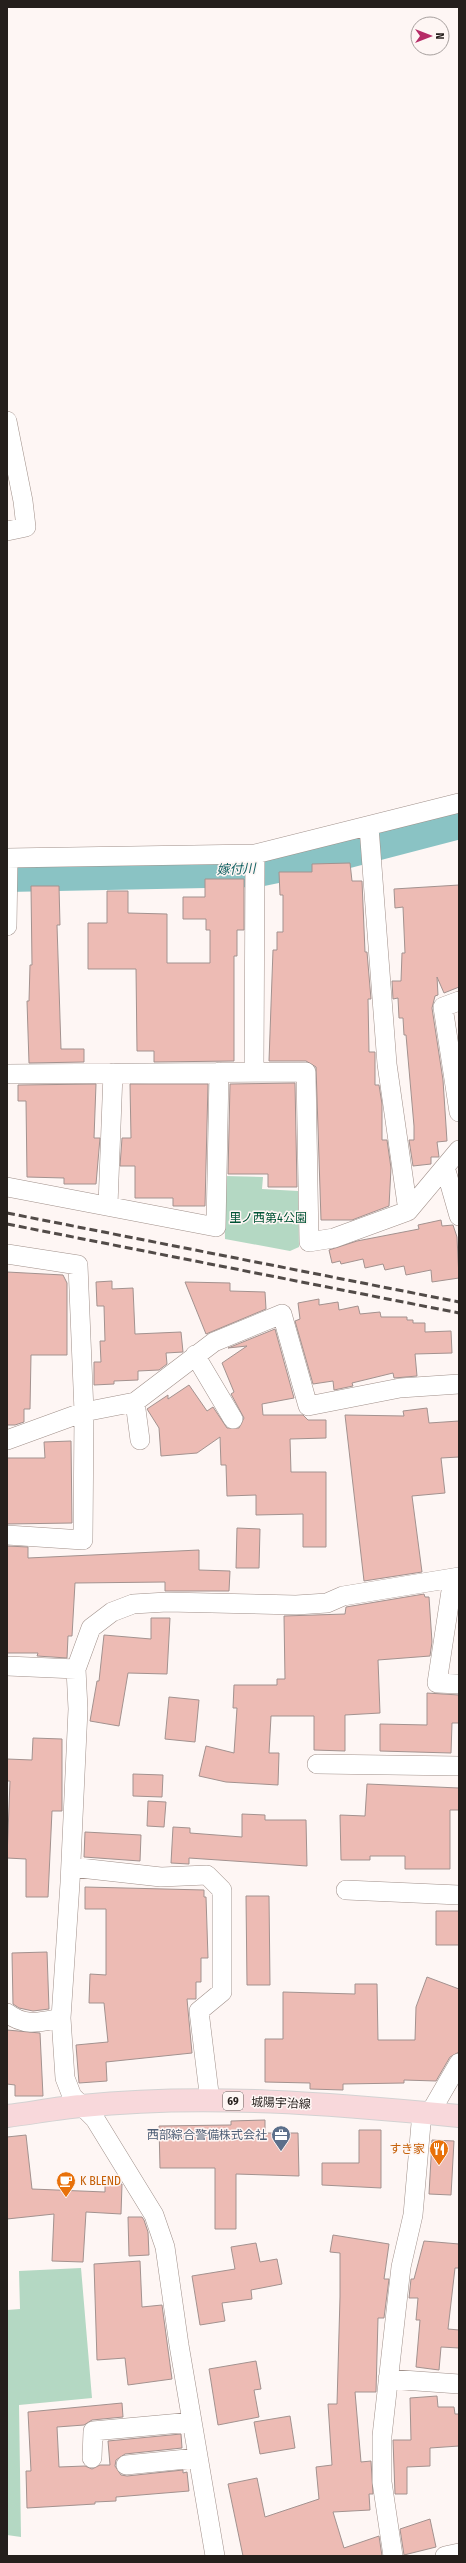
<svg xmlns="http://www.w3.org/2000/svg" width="466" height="2563" viewBox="0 0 466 2563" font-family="'Fira Sans Condensed','Noto Sans JP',sans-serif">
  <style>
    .green { fill: #b4d8c3 }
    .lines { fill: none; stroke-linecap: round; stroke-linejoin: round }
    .river { stroke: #8ac3c4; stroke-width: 36 }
    .building { fill: #edbbb4; stroke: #a3928f }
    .minor-casing { stroke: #a0908a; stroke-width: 20 }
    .major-casing { stroke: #d3d2d2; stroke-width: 24 }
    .minor { stroke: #fff; stroke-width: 19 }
    .major { stroke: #f8d8db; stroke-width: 22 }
    .rail { stroke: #524b48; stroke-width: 3; stroke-dasharray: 8 4; stroke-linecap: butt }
    .labels { text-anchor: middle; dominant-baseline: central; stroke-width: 3; stroke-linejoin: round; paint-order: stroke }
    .shield { fill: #fef6f4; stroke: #66605d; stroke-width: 1 }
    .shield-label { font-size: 11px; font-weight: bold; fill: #251f1c }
    .park-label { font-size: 12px; fill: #005335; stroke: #fef6f4 }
    .street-label { font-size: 12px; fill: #251f1c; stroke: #fef6f4 }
    .service-label { font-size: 12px; fill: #4e5e75; stroke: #fef6f4; text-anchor: end }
    .food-label { font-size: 12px; fill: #c56008; stroke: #fef6f4; text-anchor: end }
    .water-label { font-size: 13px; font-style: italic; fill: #0f5f61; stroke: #fef6f4 }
  </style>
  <rect width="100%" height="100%" fill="#fef6f4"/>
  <path class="green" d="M224 1176 263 1177 262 1189 298 1191 299 1247 290 1251 225 1239Z
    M81 2268 92 2398 19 2405 21 2537 7 2535V2310L20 2309 19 2271Z"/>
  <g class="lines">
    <path class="river" d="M7 874 257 869 340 852 459 821"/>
  </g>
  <path class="building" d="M350 863 352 881H362L365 952H367L371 999H368L369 1052H375V1085H379L382 1104V1140H387L391 1168 389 1206 352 1220H321L316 1067 306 1061H269L273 950H277V932H283V895H280L279 872H312V864Z
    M205 879H244V930H237V956H234V1061L154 1062V1051H137L136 969H88V923H107V891H128V913L167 914V963H210V930H206V919H183V897H205Z
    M459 885V987L444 993 437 977 438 995 435 996 432 1008 443 1080 447 1141 437 1142 439 1157H431V1164L413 1166 409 1140H414V1126L406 1035H404L403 1018H399L398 998 393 999 392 981H401L402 953H405L403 907 395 908 394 889Z
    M31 886H59L60 925H57L61 1049H84V1062L29 1063 27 1001H29L30 965H32Z
    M295 1083 297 1187H268V1174H228L230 1084Z
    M96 1084 94 1138H100L96 1184H64V1178L27 1177 26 1101H18V1085Z
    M130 1084H208L205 1206H173V1198H135V1166H120L122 1138H131Z
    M441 1220 442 1226 453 1225 457 1237 459 1278 432 1282 431 1270 406 1275 404 1266 385 1270 383 1264 365 1268 363 1259 341 1264 340 1261 332 1263 329 1250 357 1241 419 1229 418 1225Z
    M7 1272 63 1275 67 1283V1355H31L30 1409H24V1422L15 1425H7Z
    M112 1281V1289L133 1288 135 1334 181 1332 183 1352 166 1353 167 1364 159 1370 138 1371V1380L114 1381V1384L94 1385V1362H101L100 1341H105L104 1306H97L96 1282Z
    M185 1282 230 1283V1291L265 1292 266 1309 206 1334Z
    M319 1299V1305L338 1302 339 1310 358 1306 360 1314 380 1312 381 1317H407V1320H413V1323H425V1332L451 1331 452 1353 415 1354 417 1376 394 1378 393 1373 352 1383 353 1386 334 1390 333 1381 313 1384 295 1321 300 1319 298 1303Z
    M275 1329 294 1398 262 1404 263 1415H303L308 1420H326V1438L290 1439 291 1472H326V1547H303V1514L256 1515V1495L227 1496 226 1465H221L220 1437 197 1453 161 1456 159 1428 147 1409 168 1395V1399L189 1385 207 1411 213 1407 227 1428H239L244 1418 231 1394 234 1392 222 1363 247 1346 228 1348Z
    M427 1408 429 1423 459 1421V1457L441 1458 445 1493 412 1496 422 1572 364 1581 345 1415 404 1416 403 1411Z
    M71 1441 72 1523 7 1524V1458H45L44 1442Z
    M237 1528 260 1529 259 1568H236Z
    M7 1546 28 1547V1558L199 1550V1570L230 1571 229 1591H165V1582L75 1583 72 1636H68L67 1658 37 1656 38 1653H7Z
    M424 1594 425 1597H429L432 1642 430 1656 378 1660 380 1713 345 1715V1751L314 1750V1716H271L269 1753H279L278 1785 226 1782 199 1776 206 1746 234 1753 237 1708H233L234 1685H277V1679H285L284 1616 345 1614 346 1607Z
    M151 1618H170L167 1674 128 1673 119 1726 90 1721 97 1681H99L104 1635 151 1639Z
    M427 1693 459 1695V1723H452L451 1753 380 1751V1724L427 1725Z
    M169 1697 199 1700 195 1742 165 1739Z
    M33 1738 62 1739V1811H52L48 1897H26V1859L7 1858 10 1781H7V1759L32 1760Z
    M133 1774 163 1775 162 1797 133 1796Z
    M367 1784 459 1788V1810H450V1869H405V1856H370V1860H341L340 1815 365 1816Z
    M148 1801 166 1802 164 1827 147 1826Z
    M242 1814 265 1815V1820H306L307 1866 189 1858V1864L171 1863 173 1827 190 1828V1833L242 1837Z
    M85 1832 141 1835 140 1861 84 1857Z
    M85 1887 204 1890V1897H206L208 1958H201V1982H196V1999H187L192 2053 106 2062 107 2081 79 2083 76 2045 108 2042 104 2003H89L90 1974 106 1975V1909H85Z
    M246 1896H269L270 1985H247Z
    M436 1911H459V1945H436Z
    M47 1952 49 2009 33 2011 19 2008 13 2004 12 1953Z
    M427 1977 459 1989V2052L450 2057 436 2081 404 2080V2083L343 2084V2090L310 2089V2083L265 2082V2039H283V1992L355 1994V1984H377L378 2040H415L416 2007Z
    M7 2030 40 2033 43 2096H15V2085L7 2084Z
    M265 2120V2133H298L299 2176 236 2174V2229H215V2168H160L159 2126 231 2125V2121Z
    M359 2130H381V2188L322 2185V2163H359Z
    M26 2135 32 2189 105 2192V2182L122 2184 121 2214 86 2212 83 2262 52 2261 54 2214 7 2219V2137Z
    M432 2140 454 2141 451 2195 429 2194Z
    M128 2217H142L144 2220 148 2232 149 2255 129 2256Z
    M333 2235 389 2244 384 2279H389L384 2318H378L376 2392H355L361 2462 371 2461 373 2494H369L370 2510 333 2512 344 2548 379 2536 382 2556H243L228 2484 257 2478 265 2517 319 2499 316 2467 332 2465 328 2404H337L340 2297V2253L330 2252Z
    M424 2241 459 2244V2268H455L448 2329 459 2330V2348L441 2347 439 2370 416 2367 420 2320H416L418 2298H409L411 2279H414Z
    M256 2243 260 2262 277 2259 282 2284 251 2290 252 2299 222 2303 225 2321 200 2325 192 2276 235 2269 231 2247Z
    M140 2261 142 2307 162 2305 172 2379 128 2385 125 2358 97 2360 94 2264Z
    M256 2361 261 2389 254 2390 259 2417 218 2425 209 2369Z
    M437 2396 438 2407H454L455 2414H459V2446L430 2448V2466L407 2467V2494H395L393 2440H411L410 2398Z
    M122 2403 123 2417 92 2420 84 2425 57 2427 59 2467 85 2466 92 2469 100 2465H110L108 2441 181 2434 182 2448 125 2454 116 2460 115 2466 121 2475 127 2476 183 2470V2473L187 2472 189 2491 116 2497V2501L95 2502V2504L27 2508 26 2471H31L28 2412Z
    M290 2416 295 2448 260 2454 254 2422Z
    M430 2519 436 2547 404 2555 400 2529Z"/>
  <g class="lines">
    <defs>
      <path id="minor" d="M7 421 23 501 26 527 7 531
        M369 827 387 1064 408 1211
        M7 858 255 854 459 803
        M7 926 8 858
        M459 1001 443 1007 459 1112
        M254 1072 255 854
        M7 1074 306 1072 309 1242 334 1238 408 1211 459 1150
        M445 1167 459 1216
        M7 1187 216 1227 219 1072
        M108 1205 113 1073
        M7 1254 78 1265 84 1412 83 1540 7 1535
        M195 1355 233 1419
        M135 1402 140 1440
        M7 1440 84 1412 135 1402 214 1342 282 1314 308 1406 400 1388 459 1384
        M453 1578 437 1683 459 1684
        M7 1666 76 1669
        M317 1764 459 1766
        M71 1867 161 1877 207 1875 222 1890V1992L199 2011 210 2101
        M346 1890 459 1895
        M7 2013C25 2027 40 2022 61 2018
        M430 2113 459 2063
        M388 2379 459 2384
        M92 2458 93 2431 192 2422
        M126 2465 197 2458
        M215 2556 179 2345 165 2247 154 2215 95 2119 72 2096 65 2078 61 2018 70 1883 78 1709 76 1669 91 1628 112 1612 133 1604 167 1602 296 1605 327 1603 343 1596 459 1577
        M393 2556 382 2482V2436L401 2267 413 2215 422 2112
        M445 2556 459 2553"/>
      <path id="major" d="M7 2116C32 2113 57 2108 82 2106 207 2093 334 2104 459 2116"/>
    </defs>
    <use href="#minor" class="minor-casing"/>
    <use href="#major" class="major-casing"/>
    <use href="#minor" class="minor"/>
    <use href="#major" class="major"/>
    <path class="rail" d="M7 1213 459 1302
      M7 1224 459 1313"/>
  </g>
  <defs>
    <symbol id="office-pin" viewBox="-11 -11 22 30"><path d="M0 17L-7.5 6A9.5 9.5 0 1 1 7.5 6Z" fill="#5c6f8a" stroke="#fef6f4"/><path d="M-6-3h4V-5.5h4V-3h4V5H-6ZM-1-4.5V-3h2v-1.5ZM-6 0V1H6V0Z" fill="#fff"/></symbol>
    <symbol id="restaurant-pin" viewBox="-11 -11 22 30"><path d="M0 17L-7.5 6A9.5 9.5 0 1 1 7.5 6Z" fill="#e8710a" stroke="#fef6f4"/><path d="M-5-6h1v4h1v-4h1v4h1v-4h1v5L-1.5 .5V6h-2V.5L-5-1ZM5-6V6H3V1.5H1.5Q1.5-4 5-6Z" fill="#fff"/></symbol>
    <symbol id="cafe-pin" viewBox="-11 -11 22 30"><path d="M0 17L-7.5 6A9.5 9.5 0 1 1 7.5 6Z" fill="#e8710a" stroke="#fef6f4"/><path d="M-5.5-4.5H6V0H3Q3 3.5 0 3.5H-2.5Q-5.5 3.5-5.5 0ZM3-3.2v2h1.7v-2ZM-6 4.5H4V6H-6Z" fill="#fff"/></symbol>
  </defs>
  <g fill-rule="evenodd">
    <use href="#office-pin" x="270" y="2124" width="22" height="30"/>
    <use href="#restaurant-pin" x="428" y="2138" width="22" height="30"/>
    <use href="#cafe-pin" x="55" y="2170" width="22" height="30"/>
  </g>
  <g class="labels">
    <rect class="shield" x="223" y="2092" width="20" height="18" rx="3"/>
    <g class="shield-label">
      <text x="233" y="2101">69</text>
    </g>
    <g class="park-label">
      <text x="268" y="1218">里ノ西第4公園</text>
    </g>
    <g class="street-label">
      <text transform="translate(281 2103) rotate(2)">城陽宇治線</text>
    </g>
    <g class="service-label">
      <text x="267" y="2135">西部綜合警備株式会社</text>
    </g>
    <g class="food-label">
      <text x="425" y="2149">すき家</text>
      <text x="80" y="2181" text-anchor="start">K BLEND</text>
    </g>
    <g class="water-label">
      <text transform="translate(236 869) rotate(-2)">嫁付川</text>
    </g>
  </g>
  <rect width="466" height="2563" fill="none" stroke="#251f1c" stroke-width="16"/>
  <g transform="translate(430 36) rotate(90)"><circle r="19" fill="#fef6f4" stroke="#a7a09e"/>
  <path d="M0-3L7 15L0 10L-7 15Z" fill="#b62c67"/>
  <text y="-6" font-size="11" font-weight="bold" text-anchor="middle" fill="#251f1c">N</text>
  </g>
</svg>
